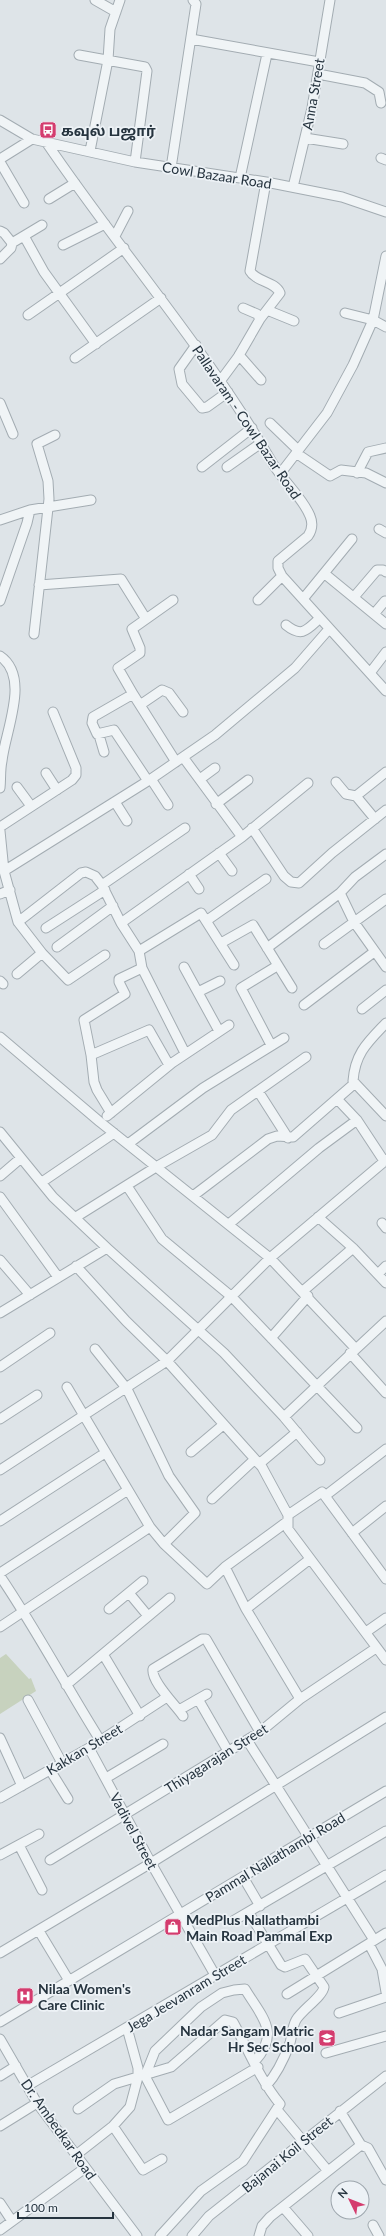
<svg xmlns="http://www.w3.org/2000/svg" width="386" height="2236" viewBox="0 0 386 2236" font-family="Lato,'Noto Sans Tamil',sans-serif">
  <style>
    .green { fill: #c7d2be }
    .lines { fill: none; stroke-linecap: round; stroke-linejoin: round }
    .minor-casing { stroke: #a3acb2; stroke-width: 11 }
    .minor { stroke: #f0f4f6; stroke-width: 9 }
    .labels { text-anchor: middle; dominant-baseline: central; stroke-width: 3.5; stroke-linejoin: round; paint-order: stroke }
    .street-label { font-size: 14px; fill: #26343f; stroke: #edf2f6 }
    .poi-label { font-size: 14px; font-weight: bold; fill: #26343f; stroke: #edf2f6; text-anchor: start }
  </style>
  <rect width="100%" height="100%" fill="#dee4e8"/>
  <path class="green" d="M6 1654 29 1679 31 1678 36 1691 0 1714V1658Z"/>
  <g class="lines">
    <defs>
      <path id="minor" d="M95 0 116 12
        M191 39 319 62
        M79 55 145 67 147 71 135 162
        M318 74 365 83 379 92 381 103
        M0 120 32 139
        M305 138 343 144
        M46 142C120 251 207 350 273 464 283 481 303 498 310 516 313 523 312 530 308 536L278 561V568L282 576 386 691
        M90 151 108 60 110 29 120 0
        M381 158 386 160
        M0 159 32 139 135 162 266 182 342 197 386 212
        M0 162 24 203
        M171 168 196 4 193 0
        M240 178 267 54
        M293 187 312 108 330 0
        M49 199 75 183
        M0 231 4 233 12 243
        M24 236 44 272 96 344
        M115 236 128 211
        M12 243 42 225
        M63 245 105 224
        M0 259 11 248 12 243
        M267 310 294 321
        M345 313 373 320 386 327
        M28 315 124 248
        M260 319 280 293C275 281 256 282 250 271L266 182
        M196 345 179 369 182 384 202 408 207 407 228 392
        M239 355 261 380
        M75 358 161 298
        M221 380 238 357 260 319 257 314 243 308
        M0 403 13 434
        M270 423 298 450
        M296 453 330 476 341 470 366 473 386 483
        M202 467 252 428
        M227 467 261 443
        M357 473 368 452 386 448
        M280 474 327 413 353 365 373 320 386 256
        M0 520 30 510 91 500
        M379 529 386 533
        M325 574 386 624
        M39 585 121 579 146 619
        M354 597 377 570H383L386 572
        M303 599 352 539
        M258 600 282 576
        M0 601 27 523 30 510
        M374 614 385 601
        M286 625C302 638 307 630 320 618
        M34 634 49 499 48 481 37 444 55 435
        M0 656C31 677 5 731 2 761 0 770 1 779 0 788
        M370 673 386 652
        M133 694 118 668 140 653V648L132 629 173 600
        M140 705 162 690 169 693 183 712
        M99 735 104 752
        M183 757 242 837
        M46 773 57 790
        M151 779 168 805
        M200 779 215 768
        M148 781 114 730 97 734 92 723 93 717 133 694 176 762
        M336 782 346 794 356 796
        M17 787 31 806
        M115 802 127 821
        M216 804 248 780
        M375 819 356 796 386 772
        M0 827 72 780 76 775V768L53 712
        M252 828 284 876 291 882 299 883 332 853 386 810
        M0 831 4 871 18 922 42 953 68 980 105 955
        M219 853 232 871
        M386 854 355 877 340 893 354 922 386 967
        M4 871 151 779 215 735 295 668 329 629
        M189 874 199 889
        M102 885 185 828
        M0 894 10 890
        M206 921 266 879
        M18 922 81 873 86 872 95 876 102 885 121 923 139 951 142 968 185 1053
        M121 923 242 837 308 783
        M46 928 105 890
        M221 943 253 925 292 988
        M324 944 386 899
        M57 947 113 906
        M267 948 340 893
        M139 951 201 913 234 965
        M184 967 219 1031
        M17 974 42 953
        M0 981 3 984
        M198 992 220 981
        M304 1005 374 952
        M362 1009 386 990
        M386 1023C368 1042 355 1053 353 1081L386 1116
        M0 1037 100 1122 270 1258 356 1349 386 1321
        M271 1045 241 988 277 966
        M91 1055 149 1030 169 1065
        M258 1091 288 1138
        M338 1100 357 1120 384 1161
        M111 1113 97 1090 94 1082 91 1055 84 1020 125 994 119 982V979L142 968
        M107 1116 172 1063 229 1025
        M0 1132 53 1197 107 1248 224 1353 284 1417 320 1460
        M128 1144 203 1088 284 1038
        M0 1176 21 1158
        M42 1182 114 1133
        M127 1186 162 1239 232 1297 357 1428
        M193 1196 268 1139 277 1136 293 1137 355 1083
        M0 1197 58 1277
        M76 1217 156 1167 212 1135 231 1110 306 1057
        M318 1217 353 1248 386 1283
        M382 1223 386 1228
        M229 1224 319 1148 357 1120
        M0 1260 30 1295
        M76 1266 126 1321 167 1361 262 1467 288 1515V1529L386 1660
        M378 1274 386 1266
        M303 1291 353 1248
        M0 1313 107 1248
        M271 1338 308 1296
        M95 1349 127 1389 169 1476 195 1513 164 1544
        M350 1353 386 1393
        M0 1367 50 1333
        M67 1387 150 1527 164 1544 207 1584 225 1567
        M284 1417 356 1349
        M0 1419 37 1395
        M191 1452 223 1425
        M259 1464 297 1432
        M0 1470 167 1361 270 1258 386 1160
        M325 1496 386 1449
        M212 1499 255 1459
        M288 1515 322 1492 386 1579
        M0 1521 105 1453
        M288 1521 225 1567 246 1609 300 1699
        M352 1533 386 1506
        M0 1573 128 1490
        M0 1576C36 1629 66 1686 100 1740
        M129 1593 148 1616
        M109 1609 143 1581
        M246 1609 310 1559
        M0 1627 150 1527
        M366 1632 386 1618
        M103 1654 140 1716
        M66 1685 170 1598
        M198 1699 228 1751
        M28 1700 62 1763
        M179 1710 207 1694
        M183 1716C176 1705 151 1682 153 1669L202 1639H206L260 1732
        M0 1738 22 1786
        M247 1740 374 1940
        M89 1748 151 1863 215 1975
        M50 1770 68 1799
        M106 1778 163 1744
        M0 1798 89 1748 167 1697
        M19 1845 42 1890
        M0 1855 39 1834
        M50 1860 260 1732 300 1699 376 1648
        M243 1877 260 1906
        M249 1913 281 1965 285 1967 305 1959 324 1987C323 1996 302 2010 296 2020 292 2027 292 2036 290 2043 284 2059 277 2074 266 2086
        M233 1921 386 1831
        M39 1931 68 1979
        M369 1944 382 1969 386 1992
        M0 1953 151 1863 386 1717
        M287 1994 386 1933
        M339 2013 386 1997
        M0 2022 386 1791
        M0 2039 37 2103 137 2236
        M326 2053 386 2036
        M0 2076 16 2066
        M145 2076 155 2051 201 2007 222 1993 234 1990 245 1989C261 2016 281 2032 255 2061
        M145 2076 168 2120 258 2067
        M27 2086 386 1875
        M78 2109 114 2084 171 2067 225 2020 233 2022C248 2049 260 2080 280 2104L243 2161 201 2191 160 2236
        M278 2111 328 2171
        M340 2111 361 2145
        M0 2126 37 2103
        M113 2126 143 2170 162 2159
        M76 2155 113 2126 130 2107 138 2077V2068L127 2028
        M0 2203 12 2221
        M283 2207 308 2236
        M373 2225 379 2236
        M0 2230 85 2168
        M192 2236 209 2216 386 2076
        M259 2236 262 2226 270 2217 361 2145 368 2148 386 2180"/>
    </defs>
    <use href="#minor" class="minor-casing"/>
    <use href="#minor" class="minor"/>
  </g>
  <defs>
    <symbol id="bus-square" viewBox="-11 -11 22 22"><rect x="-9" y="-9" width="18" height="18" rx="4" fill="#d43c6e" stroke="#edf2f6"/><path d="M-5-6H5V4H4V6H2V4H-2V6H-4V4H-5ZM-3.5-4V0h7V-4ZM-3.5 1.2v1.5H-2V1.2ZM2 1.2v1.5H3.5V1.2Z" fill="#fff"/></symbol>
    <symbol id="shop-square" viewBox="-11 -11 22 22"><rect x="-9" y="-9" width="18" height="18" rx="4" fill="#d43c6e" stroke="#edf2f6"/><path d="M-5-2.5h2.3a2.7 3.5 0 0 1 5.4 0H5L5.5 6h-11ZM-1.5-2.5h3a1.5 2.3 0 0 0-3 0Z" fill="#fff"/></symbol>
    <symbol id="hospital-square" viewBox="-11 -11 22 22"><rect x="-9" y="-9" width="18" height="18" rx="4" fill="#d43c6e" stroke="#edf2f6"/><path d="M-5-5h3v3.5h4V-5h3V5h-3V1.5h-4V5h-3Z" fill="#fff"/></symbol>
    <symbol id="school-square" viewBox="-11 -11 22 22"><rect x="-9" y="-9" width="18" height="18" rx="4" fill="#d43c6e" stroke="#edf2f6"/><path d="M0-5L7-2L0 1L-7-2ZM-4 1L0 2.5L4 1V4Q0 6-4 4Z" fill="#fff"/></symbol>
  </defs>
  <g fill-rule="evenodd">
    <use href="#bus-square" x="38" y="120" width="20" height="20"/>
    <use href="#shop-square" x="163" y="1917" width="20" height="20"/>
    <use href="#hospital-square" x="15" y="1986" width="20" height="20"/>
    <use href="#school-square" x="317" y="2028" width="20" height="20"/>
  </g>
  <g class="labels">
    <g class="street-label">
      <text transform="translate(313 94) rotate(-80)">Anna Street</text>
      <text transform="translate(217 175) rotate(9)">Cowl Bazaar Road</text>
      <text transform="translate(247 422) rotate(56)">Pallavaram - Cowl Bazar Road</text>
      <text transform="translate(84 1749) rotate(-31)">Kakkan Street</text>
      <text transform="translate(216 1758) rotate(-32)">Thiyagarajan Street</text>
      <text transform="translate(134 1831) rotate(62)">Vadivel Street</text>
      <text transform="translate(275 1857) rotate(-31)">Pammal Nallathambi Road</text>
      <text transform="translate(186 1993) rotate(-31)">Jega Jeevanram Street</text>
      <text transform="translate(59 2129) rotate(55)">Dr. Ambedkar Road</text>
      <text transform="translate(287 2154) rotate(-39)">Bajanai Koil Street</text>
    </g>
    <g class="poi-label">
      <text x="61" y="130">கவுல் பஜார்</text>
      <text x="186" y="1919">MedPlus Nallathambi<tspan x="186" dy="16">Main Road Pammal Exp</tspan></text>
      <text x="38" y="1988">Nilaa Women's<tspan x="38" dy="16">Care Clinic</tspan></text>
      <text x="314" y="2030" text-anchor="end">Nadar Sangam Matric<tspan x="314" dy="16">Hr Sec School</tspan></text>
    </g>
  </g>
  <g transform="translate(350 2200) rotate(313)"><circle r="19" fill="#edf2f6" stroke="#9da6ad"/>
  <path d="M0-3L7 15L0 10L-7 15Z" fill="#d43c6e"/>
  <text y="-6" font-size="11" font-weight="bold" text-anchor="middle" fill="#26343f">N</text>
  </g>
  <path d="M18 2212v6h95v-6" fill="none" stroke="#26343f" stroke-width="2"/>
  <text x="24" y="2212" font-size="12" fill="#26343f" stroke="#edf2f6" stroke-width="3" paint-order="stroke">100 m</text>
</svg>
